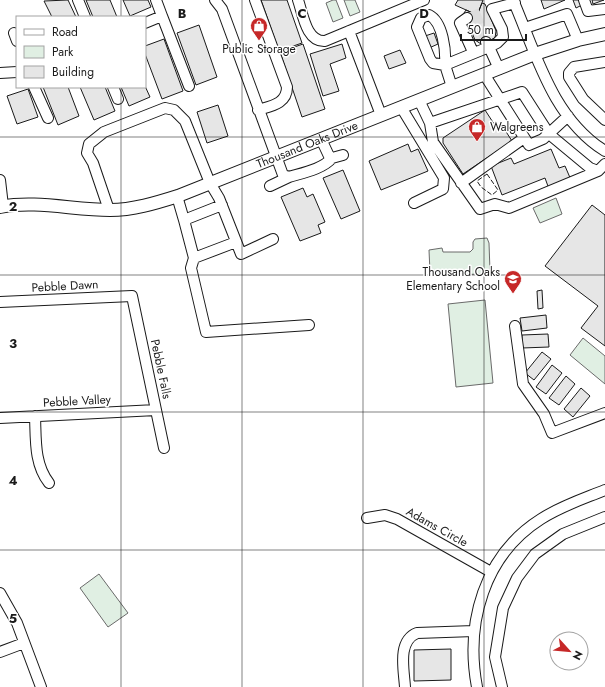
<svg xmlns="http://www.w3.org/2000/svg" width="605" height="687" viewBox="0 0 605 687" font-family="Jost,sans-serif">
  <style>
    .green { fill: #e0efe3; stroke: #6a6a6a }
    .building { fill: #e6e6e6; stroke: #1a1a1a }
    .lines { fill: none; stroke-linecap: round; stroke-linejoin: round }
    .minor-tunnel { stroke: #ddd; stroke-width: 10; stroke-dasharray: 10 5; stroke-linecap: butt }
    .minor-casing { stroke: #1a1a1a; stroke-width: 12 }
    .major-casing { stroke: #1a1a1a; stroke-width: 14 }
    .minor { stroke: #fff; stroke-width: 10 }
    .major { stroke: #fff; stroke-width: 12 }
    .fence { stroke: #1a1a1a; stroke-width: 1; stroke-dasharray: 5 2; stroke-linecap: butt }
    .grid { fill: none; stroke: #1a1a1a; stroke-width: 1; stroke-opacity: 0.55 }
    .labels { text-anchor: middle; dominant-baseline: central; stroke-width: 3; stroke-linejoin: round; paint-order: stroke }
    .poi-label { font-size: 12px; fill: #1a1a1a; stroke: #fff }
    .street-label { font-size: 12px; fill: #1a1a1a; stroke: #fff }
    .grid-label { font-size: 13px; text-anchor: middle; font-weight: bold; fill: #1a1a1a; stroke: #fff; stroke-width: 3; stroke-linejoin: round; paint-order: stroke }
  </style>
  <rect width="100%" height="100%" fill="#fff"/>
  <path class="green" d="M333 0H336L343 18 333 22 326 3Z
    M344 0H355L360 12 350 16Z
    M556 198 562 214 540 223 533 208Z
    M487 238 489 243 490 271 486 274 432 275 430 272 429 250 442 248 443 252H470L473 249V242L475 239Z
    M485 300 493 383 456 387 448 304Z
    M583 338 605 356V384L570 355Z
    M99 574 128 613 108 627 80 588Z"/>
  <path class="building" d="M68 0 76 17H52L44 1Z
    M86 0H110L117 17H93Z
    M123 0H148L151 7 130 16Z
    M261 0H287L302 43 279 51Z
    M458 0H483L478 13 475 14 455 5Z
    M541 0H565L544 9Z
    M573 0H579L582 5 576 8Z
    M592 0H604L593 4Z
    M482 3 485 4 496 31 495 38 481 44 475 40 464 13 466 10 475 14 478 13Z
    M199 25 217 77 196 85 177 33Z
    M434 33 438 44 429 48 425 36Z
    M164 39 183 91 162 99 145 54V46Z
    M303 44 325 109 302 117 280 52Z
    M342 44 346 58 330 64 339 91 323 96 310 54Z
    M400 50 406 63 389 69 384 56Z
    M145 86 150 97 129 106 121 87Z
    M43 87H68L79 116 58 125Z
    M80 87H105L115 111 94 120Z
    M28 89 38 117 17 124 7 96Z
    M218 105 228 136 207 143 197 112Z
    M485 110 498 130 503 127 512 141 463 174 443 143V138Z
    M408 144 411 152 418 149 428 171 381 190 369 161Z
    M551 149 559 168 565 166 571 180 549 189 545 178 502 195 491 166 511 158 514 164Z
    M343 170 360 211 341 219 323 178Z
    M303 188 307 197 313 194 325 222 318 225 321 233 300 241 281 197Z
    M592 205 605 215V346L581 328 598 306 545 266Z
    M542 290 543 308 538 309 537 291Z
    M546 315 547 328 522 331 520 318Z
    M548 334 549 347 522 348V335Z
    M542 352 551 359 534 380 525 373Z
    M552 365 562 373 546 394 536 387Z
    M566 376 575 384 559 405 549 398Z
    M581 388 590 396 573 417 564 409Z
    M451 649V680L414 681V650Z"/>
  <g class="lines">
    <path class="minor-tunnel" d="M476 15 486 42
      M471 17 487 10"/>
    <defs>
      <path id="minor" d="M78 0 85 17
        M215 0 222 9 283 175 289 177C302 173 323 169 332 158
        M255 0 287 87C287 104 271 106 258 110
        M298 0C303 14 306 42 325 41L424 0
        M513 0C536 53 552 118 605 151
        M584 0 588 11 605 9
        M429 15C443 22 446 51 445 65L433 63 430 59 417 27 421 18Z
        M162 16 189 86
        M467 18 460 23 473 52
        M145 23 162 16 156 0
        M525 28 567 14 578 40
        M349 31 381 115
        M14 33 17 41
        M605 62 574 67 569 73V77L583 99 605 120
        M499 69 489 47 497 43 503 37 502 29 492 9 515 3
        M0 73 17 72
        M484 74 529 145 543 139 568 116
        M34 87 48 118
        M113 87 118 99
        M452 87 445 65 489 47 486 42
        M419 100 430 123 433 142 480 209 495 204 509 208 598 171 605 164
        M401 107 444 178 443 189 414 203
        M430 123 522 92 549 134 590 168 598 171
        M321 139 329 156 332 158 343 155
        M0 180 3 206
        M461 183 524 138
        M270 186 289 177
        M177 196 184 220
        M222 205 184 220 194 258 236 242
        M109 210 93 163 87 153 89 144 104 132 165 108 174 110 185 121 210 183 219 198 241 254 273 239
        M194 258 191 268 206 332 309 325
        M0 302 132 296 164 448
        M515 326 523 384 544 414 552 433 605 413
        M35 416C36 439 34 464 49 483
        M0 418 156 410
        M367 518 385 515 397 519 491 572
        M0 593 17 623 41 687
        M0 652 24 643
        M405 687C404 670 397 641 417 633L474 631
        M477 687C465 623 484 555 541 519 561 506 583 499 605 490
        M502 687 495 657 503 608 517 578 535 554 563 534 605 517"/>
      <g id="major">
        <path id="s1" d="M0 207C36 200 73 210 110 210 133 210 156 203 178 196L535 54 578 40 605 34"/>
      </g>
    </defs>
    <use href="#minor" class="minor-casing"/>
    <use href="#major" class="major-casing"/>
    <use href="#minor" class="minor"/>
    <use href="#major" class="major"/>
    <path class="fence" d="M487 174 498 190 492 195 481 187 477 181Z"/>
  </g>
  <path class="grid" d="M121 0V17M242 0V687M363 0V687M484 0V687M121 87V687M0 137H605M0 275H605M0 412H605M0 550H605"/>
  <defs>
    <symbol id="shop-pin" viewBox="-11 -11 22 30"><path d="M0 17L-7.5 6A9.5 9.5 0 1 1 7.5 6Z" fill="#c62828" stroke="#fff"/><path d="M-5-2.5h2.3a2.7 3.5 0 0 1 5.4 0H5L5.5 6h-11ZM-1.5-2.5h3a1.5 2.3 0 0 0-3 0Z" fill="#fff"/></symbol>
    <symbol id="school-pin" viewBox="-11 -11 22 30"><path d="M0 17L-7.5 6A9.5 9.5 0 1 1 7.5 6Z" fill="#c62828" stroke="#fff"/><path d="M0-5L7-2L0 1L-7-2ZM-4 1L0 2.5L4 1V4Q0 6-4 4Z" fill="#fff"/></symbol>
  </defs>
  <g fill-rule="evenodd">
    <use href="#shop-pin" x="249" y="16" width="20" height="27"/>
    <use href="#shop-pin" x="467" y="117" width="20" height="27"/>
    <use href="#school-pin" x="503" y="269" width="20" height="27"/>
  </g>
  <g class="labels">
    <g class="poi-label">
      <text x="259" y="49">Public Storage</text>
      <text x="490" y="127" text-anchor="start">Walgreens</text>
      <text x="500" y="272" text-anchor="end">Thousand Oaks<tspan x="500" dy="14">Elementary School</tspan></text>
    </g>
    <g class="street-label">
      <text stroke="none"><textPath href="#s1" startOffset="319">Thousand Oaks Drive</textPath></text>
      <text transform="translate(65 286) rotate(-3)">Pebble Dawn</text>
      <text transform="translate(161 369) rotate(78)">Pebble Falls</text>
      <text transform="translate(77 401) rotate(-3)">Pebble Valley</text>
      <text transform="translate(437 527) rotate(29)">Adams Circle</text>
    </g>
  </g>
  <g class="grid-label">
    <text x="182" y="18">B</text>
    <text x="302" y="18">C</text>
    <text x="424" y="18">D</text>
    <text x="13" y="211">2</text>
    <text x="13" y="348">3</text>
    <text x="13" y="485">4</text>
    <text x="13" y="623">5</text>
  </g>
  <rect x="16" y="16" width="130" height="72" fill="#ffffff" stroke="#a3a3a3"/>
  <rect x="24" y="29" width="20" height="6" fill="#ffffff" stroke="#a3a3a3"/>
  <text x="52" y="36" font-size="12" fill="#1a1a1a">Road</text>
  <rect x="24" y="46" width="20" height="12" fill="#e0efe3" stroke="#a3a3a3"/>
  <text x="52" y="56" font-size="12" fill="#1a1a1a">Park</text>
  <rect x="24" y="66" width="20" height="12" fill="#e6e6e6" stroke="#a3a3a3"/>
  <text x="52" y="76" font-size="12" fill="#1a1a1a">Building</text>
  <g transform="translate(569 651) rotate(117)"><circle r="19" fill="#ffffff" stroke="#a3a3a3"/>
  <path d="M0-3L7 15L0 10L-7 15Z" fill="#c62828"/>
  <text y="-6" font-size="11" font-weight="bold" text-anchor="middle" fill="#1a1a1a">N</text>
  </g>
  <path d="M461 34v6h65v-6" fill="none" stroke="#1a1a1a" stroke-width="2"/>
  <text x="467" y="34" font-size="12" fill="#1a1a1a" stroke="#ffffff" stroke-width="3" paint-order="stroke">50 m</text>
</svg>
